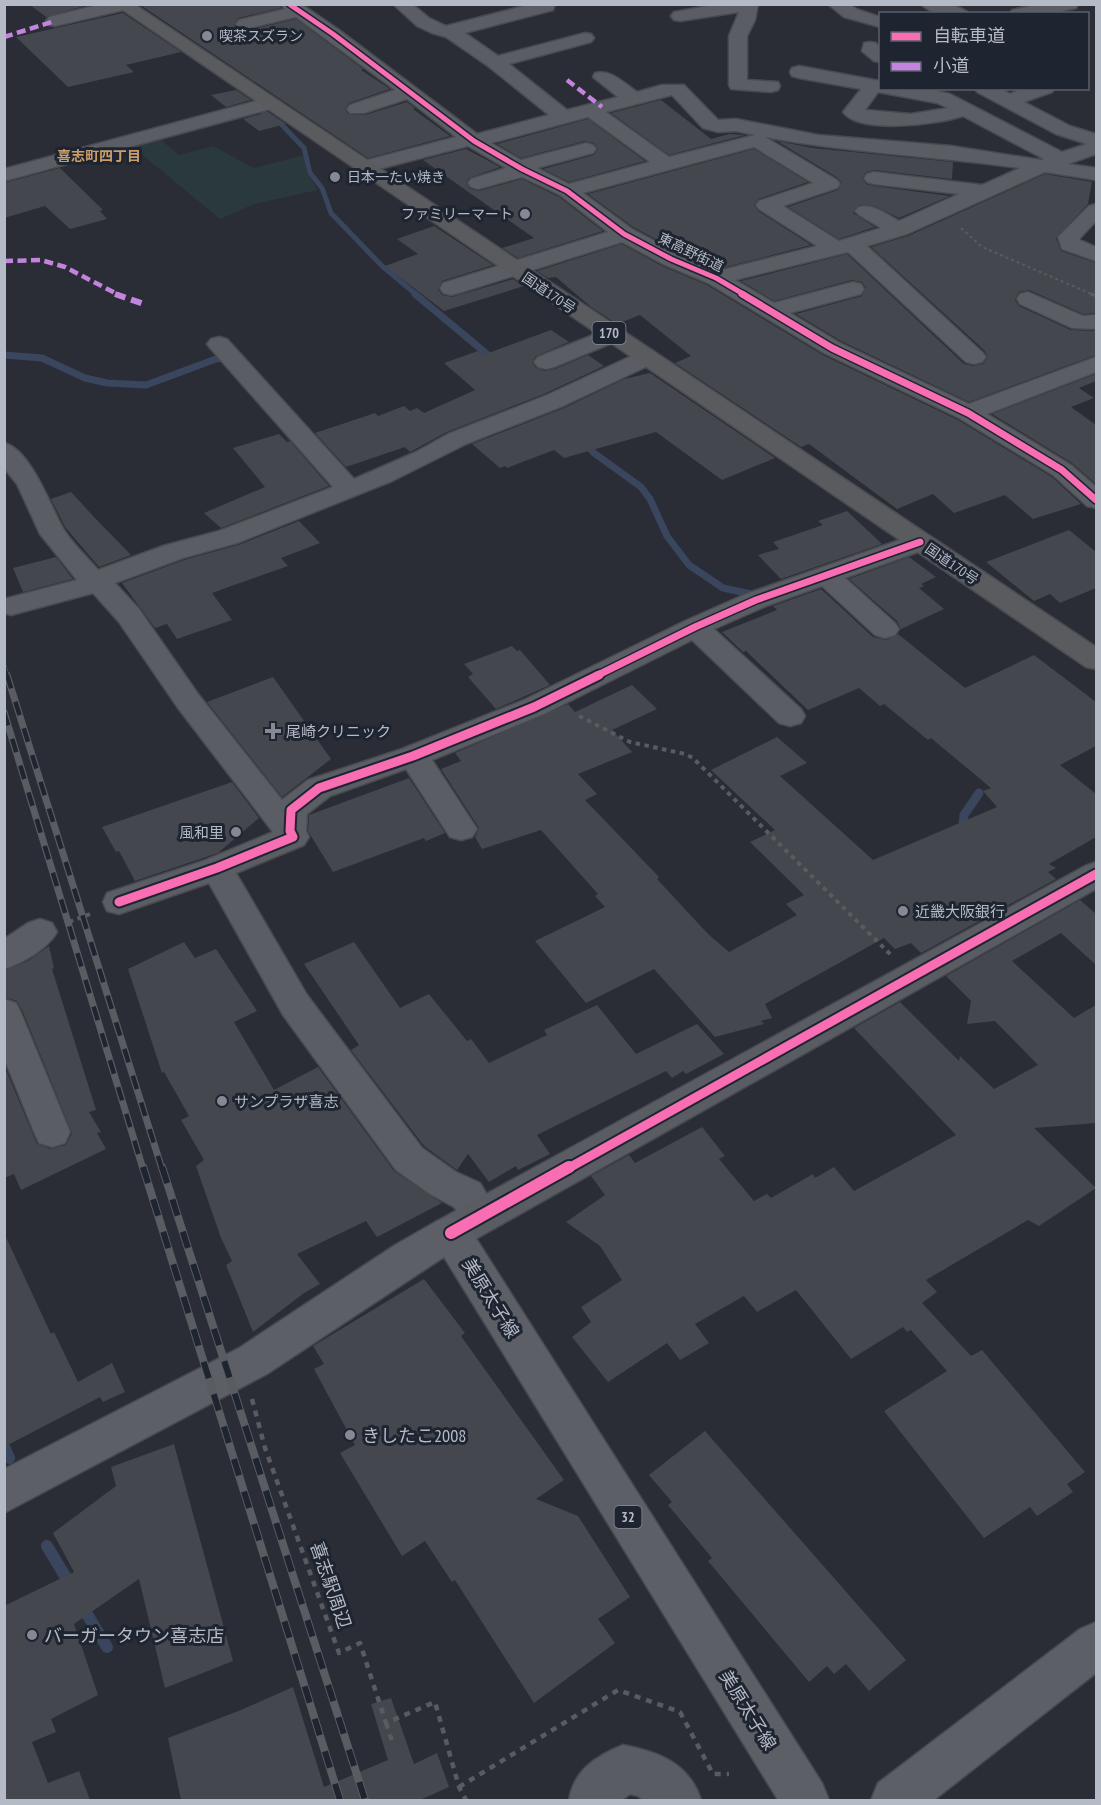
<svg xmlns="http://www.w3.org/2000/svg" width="1101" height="1805" viewBox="0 0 1101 1805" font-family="'PT Sans Narrow','Noto Sans JP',sans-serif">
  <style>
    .green { fill: #2a393d }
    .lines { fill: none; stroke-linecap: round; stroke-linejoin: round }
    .stream-far3 { stroke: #3a465e; stroke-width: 5 }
    .stream-far2 { stroke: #3a465e; stroke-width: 7 }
    .stream-far1 { stroke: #3a465e; stroke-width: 9 }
    .stream { stroke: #3a465e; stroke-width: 12 }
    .building { fill: #44474e }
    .street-casing { stroke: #484a50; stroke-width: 3 }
    .secondary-casing { stroke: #45484f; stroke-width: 3 }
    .primary-casing { stroke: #45484f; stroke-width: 3 }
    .highway-casing { stroke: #474a51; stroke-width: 3 }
    .path-far3 { stroke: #585c61; stroke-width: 2; stroke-dasharray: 3 3; stroke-linecap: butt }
    .path-far2 { stroke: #585c61; stroke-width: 3; stroke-dasharray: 4 4; stroke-linecap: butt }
    .path-far1 { stroke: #585c61; stroke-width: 4; stroke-dasharray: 4.5 4.5; stroke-linecap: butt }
    .path { stroke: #585c61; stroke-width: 4.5; stroke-dasharray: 6 6; stroke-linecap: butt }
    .street { fill: #5a5d64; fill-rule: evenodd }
    .secondary { fill: #595c62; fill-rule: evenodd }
    .primary { fill: #5c5f66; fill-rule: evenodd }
    .highway { fill: #595b5e; fill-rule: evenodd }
    .rail-far2-casing { stroke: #595c61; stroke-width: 5 }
    .rail-far1-casing { stroke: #595c61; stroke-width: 7 }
    .rail-casing { stroke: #595c61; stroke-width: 8 }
    .rail-far2 { stroke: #1e2430; stroke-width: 4; stroke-dasharray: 10; stroke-linecap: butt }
    .rail-far1 { stroke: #1e2430; stroke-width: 4.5; stroke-dasharray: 14; stroke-linecap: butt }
    .rail { stroke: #1e2430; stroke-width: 6; stroke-dasharray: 17; stroke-linecap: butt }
    .quiet-far1 { stroke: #c483df; stroke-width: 4.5; stroke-dasharray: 9 4.5; stroke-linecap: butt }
    .quiet { stroke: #c483df; stroke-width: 6; stroke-dasharray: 11 6; stroke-linecap: butt }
    .cycleway-far3-casing { stroke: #1e2430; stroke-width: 8 }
    .cycleway-far2-casing { stroke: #1e2430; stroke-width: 10 }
    .cycleway-far1-casing { stroke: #1e2430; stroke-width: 13 }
    .cycleway-casing { stroke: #1e2430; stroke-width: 16 }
    .cycleway-far3 { stroke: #f96db3; stroke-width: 5 }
    .cycleway-far2 { stroke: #f96db3; stroke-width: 7 }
    .cycleway-far1 { stroke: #f96db3; stroke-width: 9 }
    .cycleway { stroke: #f96db3; stroke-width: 12 }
    .poi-dot { fill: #848993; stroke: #1e2430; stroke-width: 2 }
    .labels { text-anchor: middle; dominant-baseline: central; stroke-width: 6; stroke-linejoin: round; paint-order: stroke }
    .far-poi-label { font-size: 14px; fill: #b4bac6; stroke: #1e2430; text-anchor: start }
    .far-neighbourhood-label { font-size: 14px; font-weight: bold; fill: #cb9d6b; stroke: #1e2430 }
    .far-street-label { font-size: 14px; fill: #b4bac6; stroke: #1e2430 }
    .shield { fill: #1e2430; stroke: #878d99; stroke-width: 1.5 }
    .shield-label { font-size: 14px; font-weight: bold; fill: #b4bac6 }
    .poi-label { font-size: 15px; fill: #b4bac6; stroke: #1e2430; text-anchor: start }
    .near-street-label { font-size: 18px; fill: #b4bac6; stroke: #1e2430 }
    .near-poi-label { font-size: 18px; fill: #b4bac6; stroke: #1e2430; text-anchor: start }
  </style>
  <rect width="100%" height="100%" fill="#2a2d35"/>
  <path class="green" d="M161 140 179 155 213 146 254 168 304 155 307 173 318 190 254 204 220 219 133 147Z"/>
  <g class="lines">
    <path class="stream-far3" d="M262 111 281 124 304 148 310 173 322 188 331 213 382 266 417 295"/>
    <path class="stream-far2" d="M415 294 494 360
      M4 355 42 358 85 378 107 383 146 385 216 359 230 358
      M584 442 594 453 641 487 650 499 667 536 689 565 723 588 751 594"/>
    <path class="stream-far1" d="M962 831 964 815 979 793"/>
    <path class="stream" d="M4 1447 9 1458
      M47 1546 71 1586
      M82 1606 107 1647"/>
  </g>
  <path class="building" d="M29 4H91L46 17Z
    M139 4H279L281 8 238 18 234 25 239 30 246 31 296 19 363 69 361 70 390 89 349 103 345 109 348 114 365 115 407 102 415 108 413 109 450 136 368 158Z
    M123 13 181 52 126 65 134 72 68 87 16 37Z
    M236 90 251 100 226 107 211 95Z
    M661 100 711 139 729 134 745 135 669 155 611 113Z
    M268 112 286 124 259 131 243 119Z
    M588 119 645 161 569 182 543 169 594 155 598 149 594 143 585 141 521 158 497 144Z
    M777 141 813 148 953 162 952 179 874 170 866 172 862 178 866 184 874 186 950 196 899 218 875 206 859 205 853 213 875 227 839 239 788 207 838 190 842 183 838 178Z
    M466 149 500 167 469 178 466 183 470 189 479 191 522 179 559 197 603 231 518 258 502 248 534 238 423 160Z
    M754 149 808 182 758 199 754 205 758 211 811 245 718 269 680 252 633 227 588 194Z
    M60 168 103 210 100 211 107 219 70 229 45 206 4 218V183Z
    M1045 174 1092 182 1088 204 1056 238 1061 251 1096 263V313L1083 314 1029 290 1019 292 1015 300 1019 306 1071 330 1096 331V355L969 402 841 341 796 314 862 296 866 288 862 282 852 280 774 301 741 281 847 254 964 364 973 366 983 364 988 357 984 350 871 247 908 236Z
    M434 226 493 265 442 281 438 289 442 295 452 297 513 279 524 286 444 311 385 266 418 254 397 239Z
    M622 244 662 266 707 285 823 355 958 420 1052 477 1081 504 1033 519 1005 495 954 513 933 494 897 509 809 444 801 447 675 363 691 356 640 315 617 324 591 307 556 277 548 278 537 271Z
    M551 330 569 342 536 356 532 362 536 368 545 371 555 369 588 355 604 366 544 394 447 432 410 452 405 447 346 467 315 433 375 413 378 416 404 406 410 411 417 408 424 413 475 390 444 363 478 351 483 355Z
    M650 373 775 458 722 480 656 432 564 458 554 450 507 468 505 466 500 468 472 444 564 408 624 379Z
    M1096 374V381L1079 388 1094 398 1071 407 1096 425V484L1072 463 992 414Z
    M279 434 287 442 290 441 329 486 221 528 204 513 265 487 233 448Z
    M71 492 95 518 131 555 99 567 65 527 51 499Z
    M847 511 882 544 781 579 758 555 779 549 773 542 823 525 818 521Z
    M299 521 320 543 281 558 288 566 212 593 232 620 177 639 167 624 155 628 122 583 184 560 238 545Z
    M1069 530 1096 552V588L1060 603 1050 594 1034 601 986 562Z
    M56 557 73 579 23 592 13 568Z
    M909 557 936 577 921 584 924 586 919 588 944 609 901 629 897 621 849 579Z
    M821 589 873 637 886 640 898 634 965 688 1034 655 1096 702V746L1060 765 1096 794V837L1049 864 1056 868 1048 872 1056 879 921 953 911 943 895 949 884 938 765 1004 772 1018 761 1021 764 1024 715 1037 654 969 586 1003 535 941 605 907 595 896 598 894 541 830 482 849 475 837 479 828 441 769 461 761 455 753 568 704 575 712 632 685 657 709 612 730 632 752 578 774 597 794 585 800 659 877 657 879 708 934 729 952 797 915 786 904 804 895 750 842 775 830 711 770 777 737 807 763 780 776 873 860 997 807 983 791 991 788 931 738 928 740 884 704 880 706 859 688 808 710 746 651 743 652 722 632 777 610 773 606Z
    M512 646 517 651 520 650 550 685 496 709 468 677 473 674 464 664Z
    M273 677 331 759 282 797 207 702Z
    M409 778 445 833 426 841 424 838 333 872 308 831 309 815Z
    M232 782 259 818 218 853 135 881 119 851 116 852 102 827Z
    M1080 900 1096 914V965L1061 933 1012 961 1074 1018 1096 1005V1123L1034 1128 1096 1188 1039 1226 1028 1220 926 1280 937 1292 922 1303 971 1356 982 1350 1085 1472 1067 1484 1073 1492 1037 1516 1030 1507 984 1538 884 1411 947 1371 911 1330 907 1332 903 1327 851 1359 796 1290 757 1312 744 1296 695 1324 709 1343 680 1360 667 1343 608 1382 572 1337 591 1322 581 1307 622 1280 600 1246 566 1222 605 1195 591 1176 629 1155 635 1163 702 1127 725 1156 719 1159 754 1201 767 1194 771 1198 813 1174 815 1178 834 1167 854 1191 956 1135 854 1028 900 1002 959 1061 960 1056 994 1089 1038 1065 995 1021 967 1024 971 1001 946 976Z
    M184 942 195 958 216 949 257 1011 234 1022 274 1090 318 1067 394 1171 442 1203 377 1237 366 1221 297 1254 320 1284 304 1293 253 1332 226 1265 232 1261 221 1238 196 1166 204 1160 181 1120 189 1116 164 1072 162 1073 128 969Z
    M354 942 400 1008 429 994 467 1041 471 1039 489 1063 547 1035 544 1030 597 1005 636 1054 697 1024 724 1054 686 1074 683 1071 672 1078 666 1071 537 1135 550 1154 518 1170 516 1166 489 1182 468 1154 457 1170 424 1146 351 1050 359 1045 304 964Z
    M49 946 54 968 52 969 96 1110 89 1112 101 1132 97 1133 106 1149 21 1190 14 1174 4 1178V1065L37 1144 51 1149 66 1145 72 1133 23 1012 17 1001 4 997V971L28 961Z
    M4 1233 51 1334 54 1332 78 1382 112 1363 125 1392 103 1402 100 1397 4 1447Z
    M424 1279 465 1333 461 1336 564 1480 536 1499 578 1516 630 1597 598 1619 615 1643 534 1703 455 1580 452 1582 425 1541 402 1556 340 1453 355 1445 314 1369 324 1364 313 1346Z
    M705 1431 906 1660 869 1691 846 1664 834 1674 827 1666 809 1682 708 1561 712 1558 668 1505 672 1502 649 1475Z
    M174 1444 233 1661 165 1688 139 1579 74 1624 98 1695 51 1719 56 1732 32 1742 48 1783 79 1771 90 1800H4V1606L74 1572 53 1533 116 1486 111 1467Z
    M293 1687 324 1787 388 1760 371 1704 391 1698 414 1764 437 1753 449 1787 420 1800H181L168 1738 241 1710Z"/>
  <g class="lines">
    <defs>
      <path id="street" d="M102 4 131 5 128 9 55 26 49 25 46 21 49 17Z
        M281 4H301L339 30 477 134 549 115 488 66 446 37 432 33 417 26 393 4H412L429 18 446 26 532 4H555L553 10 465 33 498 56 585 33 591 34 594 38 591 42 509 64 567 110 618 97 593 77 595 73C611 69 625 84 637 92L662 85H684L718 120 736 119 818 135 951 146 1041 160 1044 159 963 116C939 124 859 135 843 112L861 89 799 78 792 76 790 72 792 68 799 66 880 81V88H923L950 94 1062 152 1087 144 1056 134 977 92 975 88H999L1010 94 1025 88H1054L1052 92 1024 102 1070 126 1096 134V154L1068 164 1096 168V180L1045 172 907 234 867 246 982 352 986 357 982 362 974 364 966 362 848 252 735 280 774 303 853 282 861 284 864 289 861 294 790 313 840 343 969 404 1096 357V372L987 414 1071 465 1096 487V508L1087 506 1053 475 959 418 824 353 708 283 663 264 622 242 459 293 451 295 443 293 440 288 443 283 608 232 560 195 522 177 478 189 471 187 468 183 471 179 506 168 468 146 363 173 356 171 353 167 356 163 456 137 407 99 364 113H350L347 109 350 105 395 90 296 17 245 29 239 28 236 24 239 20 285 9ZM878 92 937 103 948 108 911 114 865 110ZM672 95 703 128 718 132 736 131 755 135 669 157 606 112ZM588 117 650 162 569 184 537 168 593 153 596 149 593 145 586 143 521 160 491 143ZM765 137C849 153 935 156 1020 168L982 185 874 172 867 174 864 178 867 182 874 184 959 194 899 221C886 214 873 203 859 207L855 211 859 215 881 228 839 241 783 206 837 188 840 184 837 180ZM754 147 813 183 759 201 756 205 759 209 817 246 718 271 679 254 632 229 583 193Z
        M719 4H758L755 20 747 36V80L778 82 780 86 778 90 771 92 731 89 729 85V36L739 12 680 21 674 20 671 16 674 12 680 11Z
        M828 4H849L856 9 880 17V27L844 17Z
        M921 4C936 4 958 2 969 14 954 14 932 16 921 4Z
        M1040 4H1078L1076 8 1048 14H1010L1012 10Z
        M870 42 876 43 880 49V62L874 61 862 51 864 43Z
        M267 98 274 100 277 104 274 108 4 181V169Z
        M1096 204V221L1080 238V240L1096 247V261L1062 249 1058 237 1089 206Z
        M1028 292 1083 316 1096 315V329L1072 328 1020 304 1017 299 1020 294Z
        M611 328 619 330 623 335 619 340 554 367 546 369 538 367 534 362 538 357Z
        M219 337 227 339 354 479 416 452 448 434 545 396 638 353 646 351 654 353 658 358 654 363 563 406 466 444 392 481 237 543 183 558 115 583 139 609 198 694 282 800 308 780 402 749 524 700 685 621 746 594 911 536 920 534 929 536 933 542 929 548 845 578 895 623 899 629 895 635 885 638 875 635 822 586 766 606 714 629 801 709 805 716 801 723 790 726 779 723 692 640 544 714 432 760 477 829 472 837 461 840 450 837 406 769 330 796 307 814 306 831 309 837 304 845 236 873 307 995 422 1148 456 1172 480 1183 500 1216 495 1228 481 1233 467 1228 454 1207 430 1194 396 1170 283 1015 209 883 119 914 107 911 103 902 107 893 206 860 273 832 178 708 119 622 93 593 11 615 4 613V599L77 580 40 534 17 484 4 468V443C31 449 51 508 64 530 73 544 87 557 98 570L163 546 219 531 333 487 211 349 207 344 211 339Z
        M40 919 52 923 57 932C47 949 23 963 4 969V939L28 923Z
        M4 999 16 1003 21 1013 70 1132 65 1143 52 1147 39 1143 34 1132 4 1058Z"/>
      <path id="secondary" d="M1096 862V889L465 1245 451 1250 437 1245 432 1233 437 1221 1085 866Z
        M623 1745C659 1752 689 1763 701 1800H643L638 1796 630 1794 622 1800H569C574 1770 596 1756 623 1745Z"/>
      <path id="primary" d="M451 1216 465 1221 822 1783 829 1800H778L444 1257 267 1374 4 1513V1469L239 1348 395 1245 437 1221Z
        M1096 1622V1673L934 1800H871L878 1783 1080 1629Z"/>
      <path id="highway" d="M114 4H134L1096 647V669L1086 667Z"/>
    </defs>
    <use href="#street" class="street-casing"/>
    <use href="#secondary" class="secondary-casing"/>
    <use href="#primary" class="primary-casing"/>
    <use href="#highway" class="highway-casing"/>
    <path class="path-far3" d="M961 228 982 247 1094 295"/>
    <path class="path-far2" d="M1091 294 1096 296"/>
    <path class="path-far1" d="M579 716 630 742 685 754 693 758 892 956
      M69 922 90 914"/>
    <path class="path" d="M252 1399 265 1448 339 1653 360 1643 386 1723 435 1702 459 1787 466 1800
      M386 1723 392 1741
      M459 1787 618 1690 680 1712 713 1774H729"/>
    <use href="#street" class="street"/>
    <use href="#secondary" class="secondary"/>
    <use href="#primary" class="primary"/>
    <use href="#highway" class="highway"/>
    <defs>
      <path id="rail-far2" d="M4 666 7 676"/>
      <path id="rail-far1" d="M7 675 162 1169
        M4 712 143 1169"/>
      <path id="rail" d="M143 1167 340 1800
        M162 1167 365 1800"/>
    </defs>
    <use href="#rail-far2" class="rail-far2-casing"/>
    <use href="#rail-far1" class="rail-far1-casing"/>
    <use href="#rail" class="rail-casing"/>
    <use href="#rail-far2" class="rail-far2"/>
    <use href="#rail-far1" class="rail-far1"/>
    <use href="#rail" class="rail"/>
    <path class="quiet-far1" d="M4 37 55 21
      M567 80 602 107
      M4 261 41 260 65 267 119 295"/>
    <path class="quiet" d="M115 294 144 304"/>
    <defs>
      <path id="cycleway-far3" d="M289 4 333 34 474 141 522 169 567 191 624 234 671 259 716 278 745 295"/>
      <path id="cycleway-far2" d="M742 294 832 348 968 413 1062 470 1096 500
        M596 676 695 627 756 600 920 542"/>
      <path id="cycleway-far1" d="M119 902 217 868 293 837 290 831 291 810 319 788 413 756 534 707 599 675
        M567 1169 1096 874"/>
      <path id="cycleway" d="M451 1233 569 1167"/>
    </defs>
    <use href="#cycleway-far3" class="cycleway-far3-casing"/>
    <use href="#cycleway-far2" class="cycleway-far2-casing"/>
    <use href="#cycleway-far1" class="cycleway-far1-casing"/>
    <use href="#cycleway" class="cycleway-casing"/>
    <use href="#cycleway-far3" class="cycleway-far3"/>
    <use href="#cycleway-far2" class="cycleway-far2"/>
    <use href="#cycleway-far1" class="cycleway-far1"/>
    <use href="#cycleway" class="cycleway"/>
  </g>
  <g class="poi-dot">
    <circle cx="207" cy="36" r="6"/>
    <circle cx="335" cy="177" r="6"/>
    <circle cx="525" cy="214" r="6"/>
    <path d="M270 722h6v6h6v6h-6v6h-6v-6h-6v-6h6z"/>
    <circle cx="236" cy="832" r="6"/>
    <circle cx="903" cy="911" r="6"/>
    <circle cx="222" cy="1101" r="6"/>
    <circle cx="350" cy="1435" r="6"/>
    <circle cx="32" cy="1635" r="6"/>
  </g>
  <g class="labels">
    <g class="far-poi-label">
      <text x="219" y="36">喫茶スズラン</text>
      <text x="347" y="177">日本一たい焼き</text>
      <text x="513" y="214" text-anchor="end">ファミリーマート</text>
    </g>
    <g class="far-neighbourhood-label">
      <text x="99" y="156">喜志町四丁目</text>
    </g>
    <g class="far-street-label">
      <text transform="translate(691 252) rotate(26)">東高野街道</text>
      <text transform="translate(549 293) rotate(34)">国道170号</text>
      <text transform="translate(952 564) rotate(34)">国道170号</text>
    </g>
    <g class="shield">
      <rect x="592.5" y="322" width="33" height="22" rx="4.5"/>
      <rect x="614.5" y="1506" width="27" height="22" rx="4.5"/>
    </g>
    <g class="shield-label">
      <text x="609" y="333">170</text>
      <text x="628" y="1517">32</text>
    </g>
    <g class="poi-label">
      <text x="286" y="731">尾崎クリニック</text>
      <text x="224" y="832" text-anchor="end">風和里</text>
      <text x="915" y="911">近畿大阪銀行</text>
      <text x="234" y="1101">サンプラザ喜志</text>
    </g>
    <g class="near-street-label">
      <text transform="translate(491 1298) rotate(58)">美原太子線</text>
      <text transform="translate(331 1585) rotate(71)">喜志駅周辺</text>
      <text transform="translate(748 1710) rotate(58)">美原太子線</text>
    </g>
    <g class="near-poi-label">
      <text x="362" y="1435">きしたこ2008</text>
      <text x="44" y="1635">バーガータウン喜志店</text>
    </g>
  </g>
  <rect width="1101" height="1805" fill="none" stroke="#b4bac6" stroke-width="12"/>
  <rect x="879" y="12" width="210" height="78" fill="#1e2430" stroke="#5a606c" stroke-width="1.5"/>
  <rect x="891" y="32" width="30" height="9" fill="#f96db3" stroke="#5a606c" stroke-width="1.5"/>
  <text x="933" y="42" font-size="18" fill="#b4bac6">自転車道</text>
  <rect x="891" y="62" width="30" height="9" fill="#c483df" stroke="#5a606c" stroke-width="1.5"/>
  <text x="933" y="72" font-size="18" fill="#b4bac6">小道</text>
</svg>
